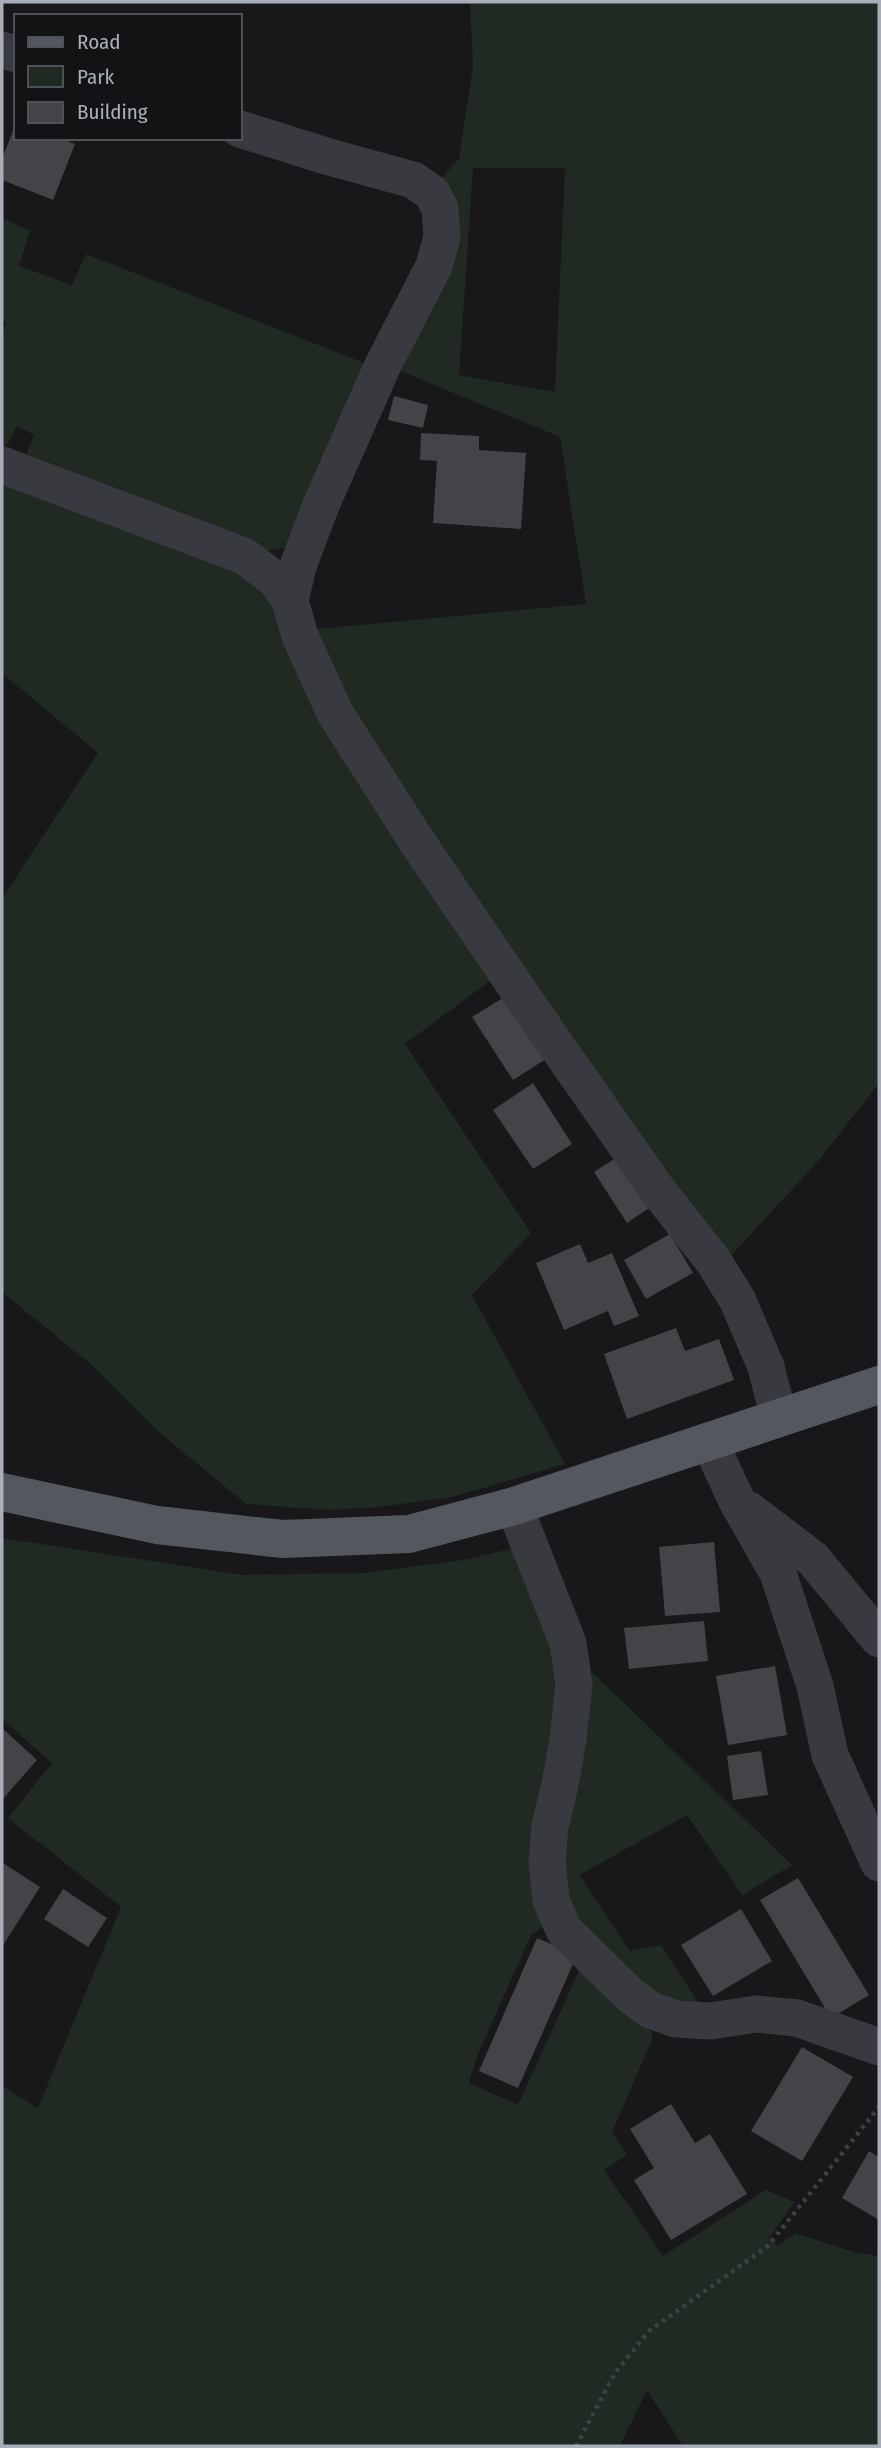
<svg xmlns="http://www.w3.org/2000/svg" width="881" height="2448" viewBox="0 0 881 2448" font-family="'Fira Sans Condensed',sans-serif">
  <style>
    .green { fill: #202922; fill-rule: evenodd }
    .building { fill: #434348 }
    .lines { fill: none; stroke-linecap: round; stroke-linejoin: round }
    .path { stroke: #3f4147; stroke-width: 4.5; stroke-dasharray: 3.5 5; stroke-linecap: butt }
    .minor { stroke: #393a40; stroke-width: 37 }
    .major { stroke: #55575f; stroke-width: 38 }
  </style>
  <rect width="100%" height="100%" fill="#18181b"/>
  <path class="green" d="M468 2H879V1083L820 1159 729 1258 419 828 306 630 586 604 560 437 391 367 407 343 435 185 459 159 473 66 470 4ZM473 168H565L555 392 459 375Z
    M2 218 30 231 19 266 72 285 86 254 372 366 309 502 285 548 267 550 22 466 34 435 17 426 2 455V334L7 323 2 320Z
    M2 478 196 544 261 586 490 981 405 1044 531 1233 472 1295 565 1464 453 1497 378 1507 329 1510 246 1504 160 1433 94 1367 2 1292V898L98 753 2 673Z
    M2 1538 243 1575 365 1573 463 1560 518 1547 560 1650 547 1924 531 1935 476 2059 469 2083 518 2105 583 1962 651 2026 652 2040 612 2132 627 2155 604 2170 663 2256 766 2190 794 2202 769 2239 778 2245 796 2233 854 2252 879 2256V2446H683L647 2390 620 2446H2V2086L38 2108 121 1907 8 1818 52 1763 2 1719Z
    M593 1673 792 1865 742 1895 687 1815 579 1875 630 1951 661 1945 699 2004 683 2010 640 1990 567 1907 558 1819 579 1683Z"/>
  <path class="building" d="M16 123V138H60L75 144 53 200 2 180V159Z
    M394 396 428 405 423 428 388 420Z
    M421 433 479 436V450L526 453 521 529 433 523 437 461 420 460Z
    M509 994 549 1057 513 1080 472 1017Z
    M533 1083 572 1144 533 1169 493 1110Z
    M619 1156 652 1206 627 1223 594 1172Z
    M670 1234 693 1273 646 1299 624 1260Z
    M580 1244 588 1263 612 1253 639 1316 614 1326 608 1311 564 1330 536 1263Z
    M676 1328 685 1351 719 1339 734 1380 627 1419 604 1354Z
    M714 1542 720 1612 665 1616 659 1547Z
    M704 1621 708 1661 629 1669 624 1628Z
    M775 1666 787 1735 728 1745 716 1676Z
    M2 1728 37 1760 2 1800Z
    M761 1751 768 1795 733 1800 727 1756Z
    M3 1863 40 1887 2 1947V1865Z
    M798 1878 869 1995 831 2018 760 1900Z
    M63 1889 107 1918 88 1947 44 1919Z
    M741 1909 772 1961 713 1996 681 1945Z
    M537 1938 577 1955 518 2088 479 2071Z
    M802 2047 853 2077 802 2161 751 2131Z
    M671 2104 695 2143 710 2134 747 2194 671 2240 634 2180 654 2168 630 2129Z
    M869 2151 879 2157V2220L842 2198Z"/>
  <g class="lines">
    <path class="path" d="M576 2446 615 2373 649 2331 768 2246 879 2107"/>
    <path class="minor" d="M2 50 16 54
      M240 129 326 156 413 180 432 193 440 209 442 237 434 266 382 367 321 505 298 566 290 601
      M2 465 244 556 276 580 290 601 300 636 335 713 418 843 533 1012 656 1188 714 1262 738 1301 766 1367 779 1418
      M709 1441 737 1501 778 1573 815 1686 830 1755 879 1863
      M514 1506 568 1643 574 1684 568 1739 560 1785 550 1826 547 1861 551 1900 564 1930 630 1995 650 2010 676 2019 711 2021 756 2014 797 2018 879 2047
      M749 1510 813 1559 879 1639"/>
    <path class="major" d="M2 1492 157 1525 283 1539 409 1534 514 1506 879 1385"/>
  </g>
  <rect width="881" height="2448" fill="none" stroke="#aaaeba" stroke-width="7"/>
  <rect x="14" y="14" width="228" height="126" fill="#131316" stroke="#4f5158" stroke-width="2"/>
  <rect x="28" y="37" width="35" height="10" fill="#55575f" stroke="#4f5158" stroke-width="2"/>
  <text x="77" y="49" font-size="21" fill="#aaaeba">Road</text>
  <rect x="28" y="66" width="35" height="21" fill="#202922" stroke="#4f5158" stroke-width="2"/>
  <text x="77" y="84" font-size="21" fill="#aaaeba">Park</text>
  <rect x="28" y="102" width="35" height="21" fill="#434348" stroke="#4f5158" stroke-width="2"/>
  <text x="77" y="119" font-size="21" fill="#aaaeba">Building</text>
</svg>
